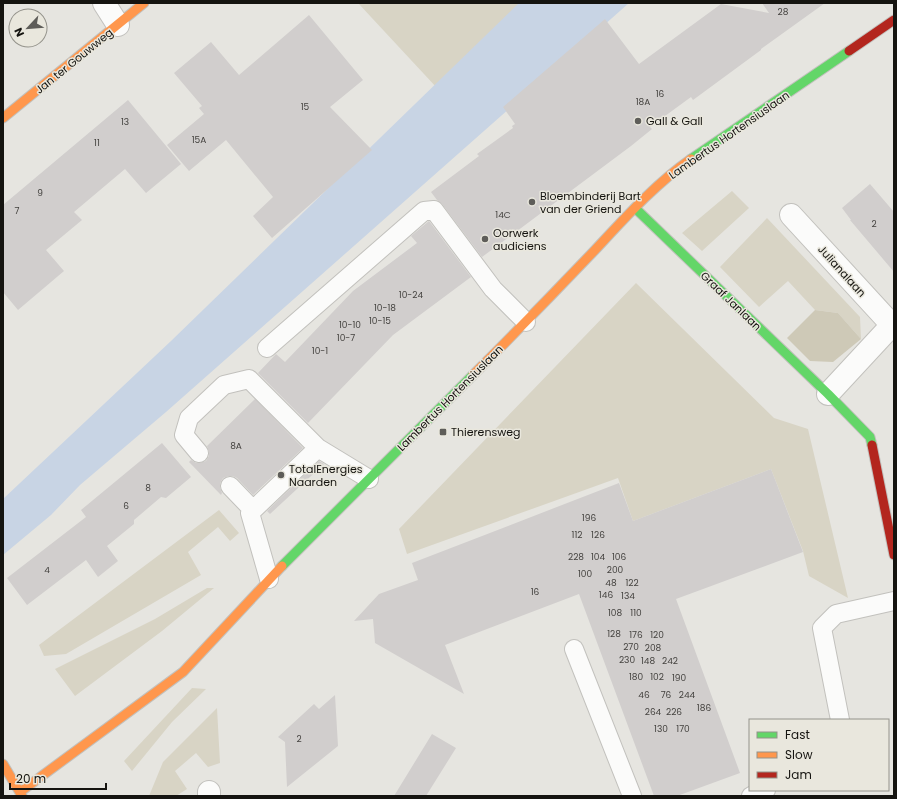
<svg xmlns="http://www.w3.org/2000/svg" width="897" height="799" viewBox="0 0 897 799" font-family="Poppins,sans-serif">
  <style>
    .green { fill: #d8d4c5 }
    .forest { fill: #cec9b7 }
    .water { fill: #c8d4e4 }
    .building { fill: #d1cecd }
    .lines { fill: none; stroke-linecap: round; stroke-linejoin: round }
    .lane-casing { stroke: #c2c1bd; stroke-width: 20 }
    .street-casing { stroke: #c2c1bd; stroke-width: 24 }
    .fast-casing { stroke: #c2c1bd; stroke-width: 11 }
    .slow-casing { stroke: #c2c1bd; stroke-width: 11 }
    .jam-casing { stroke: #c2c1bd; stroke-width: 11 }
    .lane { stroke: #fbfbfa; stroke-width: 18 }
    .street { stroke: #fbfbfa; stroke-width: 22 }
    .fast { stroke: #63d668; stroke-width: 9 }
    .slow { stroke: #ff974d; stroke-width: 9 }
    .jam { stroke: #b3261e; stroke-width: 9 }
    .poi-dot { fill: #5e5d59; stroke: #e9e7dd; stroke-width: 1.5 }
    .labels { text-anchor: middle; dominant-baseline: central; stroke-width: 3; stroke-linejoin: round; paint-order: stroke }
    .number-label { font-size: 9px; fill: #44423f }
    .street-label { font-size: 11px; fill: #151410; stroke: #e9e7dd }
    .poi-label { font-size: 11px; fill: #151410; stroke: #e9e7dd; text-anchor: start }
  </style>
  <rect width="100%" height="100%" fill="#e6e5e0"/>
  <path class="green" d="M358 3H523L437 88Z
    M732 191 749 208 702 251 682 233Z
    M767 218 860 317 861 339 838 313 815 310 788 281 759 307 720 267Z
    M636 283 774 418 808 429 848 598 809 576 803 551 771 469 633 521 618 478 407 554 399 529Z
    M219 510 239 533 230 541 218 527 188 552 201 575 66 654 44 656 39 645Z
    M207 588H214L162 631 75 696 55 669 155 619Z
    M192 688 206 689 172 722 132 771 124 761Z
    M217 708 220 763 208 767 196 753 175 771 187 789 176 796H149L163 762Z"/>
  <path class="forest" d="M815 310 838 313 861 339 833 362 810 361 787 338Z"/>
  <path class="water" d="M519 3H629L166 412 80 485 51 515 3 555V499L171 341Z"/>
  <path class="building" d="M762 3H825L761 49V50L693 100 691 97 650 127 652 129 631 146 482 257 442 204 437 200 431 192 479 156 477 154 513 128 512 126 515 124 503 107 605 19 639 64 721 4 769 13Z
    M309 15 363 80 330 107 372 150 272 238 253 216 273 197 226 140 189 171 167 145 204 114 199 108 202 106 174 73 211 42 239 75Z
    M128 100 181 164 146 193 125 169 74 212 82 220 46 250 64 271 18 310 3 292V205Z
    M870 184 894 212V272L850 220H851L842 208Z
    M429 221 471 277 393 335 308 423 258 373 276 354 285 362 353 291 417 243 411 236Z
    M255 399 303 448 253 495 237 478 233 476H228L223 478 220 483V488L222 493 221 495 189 462 191 460 196 463H200L206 461 209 456V452L207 446Z
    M162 443 191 477 166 498 161 497 134 520V524L107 546 118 561 98 577 86 560 27 605 7 578 86 517 81 510Z
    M319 461 324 464 270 514 267 511Z
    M771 469 803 552 676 599 740 773 677 796H654L579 594 445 645 464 694 375 643 373 619 354 621 379 594 418 580 412 563 619 483 633 521Z
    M335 695 338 746 287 787 285 742 278 737 314 704 319 709Z
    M432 734 456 748 426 796H394Z"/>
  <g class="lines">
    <defs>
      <path id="lane" d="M267 348 424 211 434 210 493 289 526 322
        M199 453 184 435 189 418 224 385 249 379 318 448
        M230 486 253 510
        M269 579 250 513 253 510 318 448 369 479
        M574 649 632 796
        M840 720 822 628 836 614 894 601
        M751 796 766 790"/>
      <path id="street" d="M104 3 118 25
        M791 215 892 325 894 326
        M828 394 892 325
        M209 792V796"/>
      <path id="fast" d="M691 159 849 51
        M635 208 828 394 870 437 872 445
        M282 566 473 375"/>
      <path id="slow" d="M3 118 144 3
        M473 375C514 334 554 293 594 251 624 219 654 185 691 159
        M3 764 22 796
        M20 792 183 672 282 566"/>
      <path id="jam" d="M849 51 894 20
        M872 445 894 555"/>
    </defs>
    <use href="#lane" class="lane-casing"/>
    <use href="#street" class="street-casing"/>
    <use href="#fast" class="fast-casing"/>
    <use href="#slow" class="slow-casing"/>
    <use href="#jam" class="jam-casing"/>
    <use href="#lane" class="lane"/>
    <use href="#street" class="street"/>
    <use href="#fast" class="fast"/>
    <use href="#slow" class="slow"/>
    <use href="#jam" class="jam"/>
  </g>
  <g class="poi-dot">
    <circle cx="638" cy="121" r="4"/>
    <circle cx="532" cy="202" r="4"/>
    <circle cx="485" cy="239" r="4"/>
    <rect x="439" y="428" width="8" height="8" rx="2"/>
    <circle cx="281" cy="475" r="4"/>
  </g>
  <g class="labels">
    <g class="number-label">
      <text x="783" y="12">28</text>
      <text x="660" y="94">16</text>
      <text x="643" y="102">18A</text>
      <text x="305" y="107">15</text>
      <text x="125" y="122">13</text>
      <text x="199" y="140">15A</text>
      <text x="97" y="143">11</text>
      <text x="40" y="193">9</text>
      <text x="17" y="211">7</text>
      <text x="503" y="215">14C</text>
      <text x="874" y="224">2</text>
      <text x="411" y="295">10-24</text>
      <text x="385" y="308">10-18</text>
      <text x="380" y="321">10-15</text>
      <text x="350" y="325">10-10</text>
      <text x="346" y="338">10-7</text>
      <text x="320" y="351">10-1</text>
      <text x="236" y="446">8A</text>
      <text x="148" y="488">8</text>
      <text x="126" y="506">6</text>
      <text x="589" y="518">196</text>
      <text x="577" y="535">112</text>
      <text x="598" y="535">126</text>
      <text x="576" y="557">228</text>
      <text x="598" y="557">104</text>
      <text x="619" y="557">106</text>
      <text x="47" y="570">4</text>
      <text x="615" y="570">200</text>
      <text x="585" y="574">100</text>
      <text x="611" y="583">48</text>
      <text x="632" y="583">122</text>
      <text x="535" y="592">16</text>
      <text x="606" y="595">146</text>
      <text x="628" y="596">134</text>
      <text x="615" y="613">108</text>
      <text x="636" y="613">110</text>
      <text x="614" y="634">128</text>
      <text x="636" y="635">176</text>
      <text x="657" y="635">120</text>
      <text x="631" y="647">270</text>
      <text x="653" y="648">208</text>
      <text x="627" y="660">230</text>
      <text x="648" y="661">148</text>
      <text x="670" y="661">242</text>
      <text x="636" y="677">180</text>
      <text x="657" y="677">102</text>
      <text x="679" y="678">190</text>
      <text x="644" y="695">46</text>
      <text x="666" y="695">76</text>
      <text x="687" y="695">244</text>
      <text x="704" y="708">186</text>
      <text x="653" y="712">264</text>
      <text x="674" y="712">226</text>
      <text x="661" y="729">130</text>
      <text x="683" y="729">170</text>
      <text x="299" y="739">2</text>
    </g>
    <g class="street-label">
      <text transform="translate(74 61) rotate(-39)">Jan ter Gouwweg</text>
      <text transform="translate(729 135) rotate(-35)">Lambertus Hortensiuslaan</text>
      <text transform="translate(842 271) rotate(48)">Julianalaan</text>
      <text transform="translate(731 301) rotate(44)">Graaf Janlaan</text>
      <text transform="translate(450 398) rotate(-45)">Lambertus Hortensiuslaan</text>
    </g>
    <g class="poi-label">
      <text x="646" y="121">Gall &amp; Gall</text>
      <text x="540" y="196">Bloembinderij Bart<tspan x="540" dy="13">van der Griend</tspan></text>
      <text x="493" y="233">Oorwerk<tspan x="493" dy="13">audiciens</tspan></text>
      <text x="451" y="432">Thierensweg</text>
      <text x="289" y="469">TotalEnergies<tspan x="289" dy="13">Naarden</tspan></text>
    </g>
  </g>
  <rect width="897" height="799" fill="none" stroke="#151410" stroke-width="8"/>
  <rect x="749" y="719" width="140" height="72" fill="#e9e7dd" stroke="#94938b"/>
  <rect x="757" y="732" width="20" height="6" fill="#63d668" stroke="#94938b"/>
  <text x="785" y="739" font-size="12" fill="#151410">Fast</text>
  <rect x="757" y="752" width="20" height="6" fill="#ff974d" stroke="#94938b"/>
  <text x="785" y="759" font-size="12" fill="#151410">Slow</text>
  <rect x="757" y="772" width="20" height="6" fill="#b3261e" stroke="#94938b"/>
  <text x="785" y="779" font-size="12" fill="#151410">Jam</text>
  <g transform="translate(28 28) rotate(244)"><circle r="19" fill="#e9e7dd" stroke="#94938b"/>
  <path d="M0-3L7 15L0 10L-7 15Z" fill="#5e5d59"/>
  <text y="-6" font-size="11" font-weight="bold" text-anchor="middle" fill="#151410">N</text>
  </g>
  <path d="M10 783v6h96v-6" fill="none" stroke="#151410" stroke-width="2"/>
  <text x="16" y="783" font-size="12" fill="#151410" stroke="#e9e7dd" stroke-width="3" paint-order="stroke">20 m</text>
</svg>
